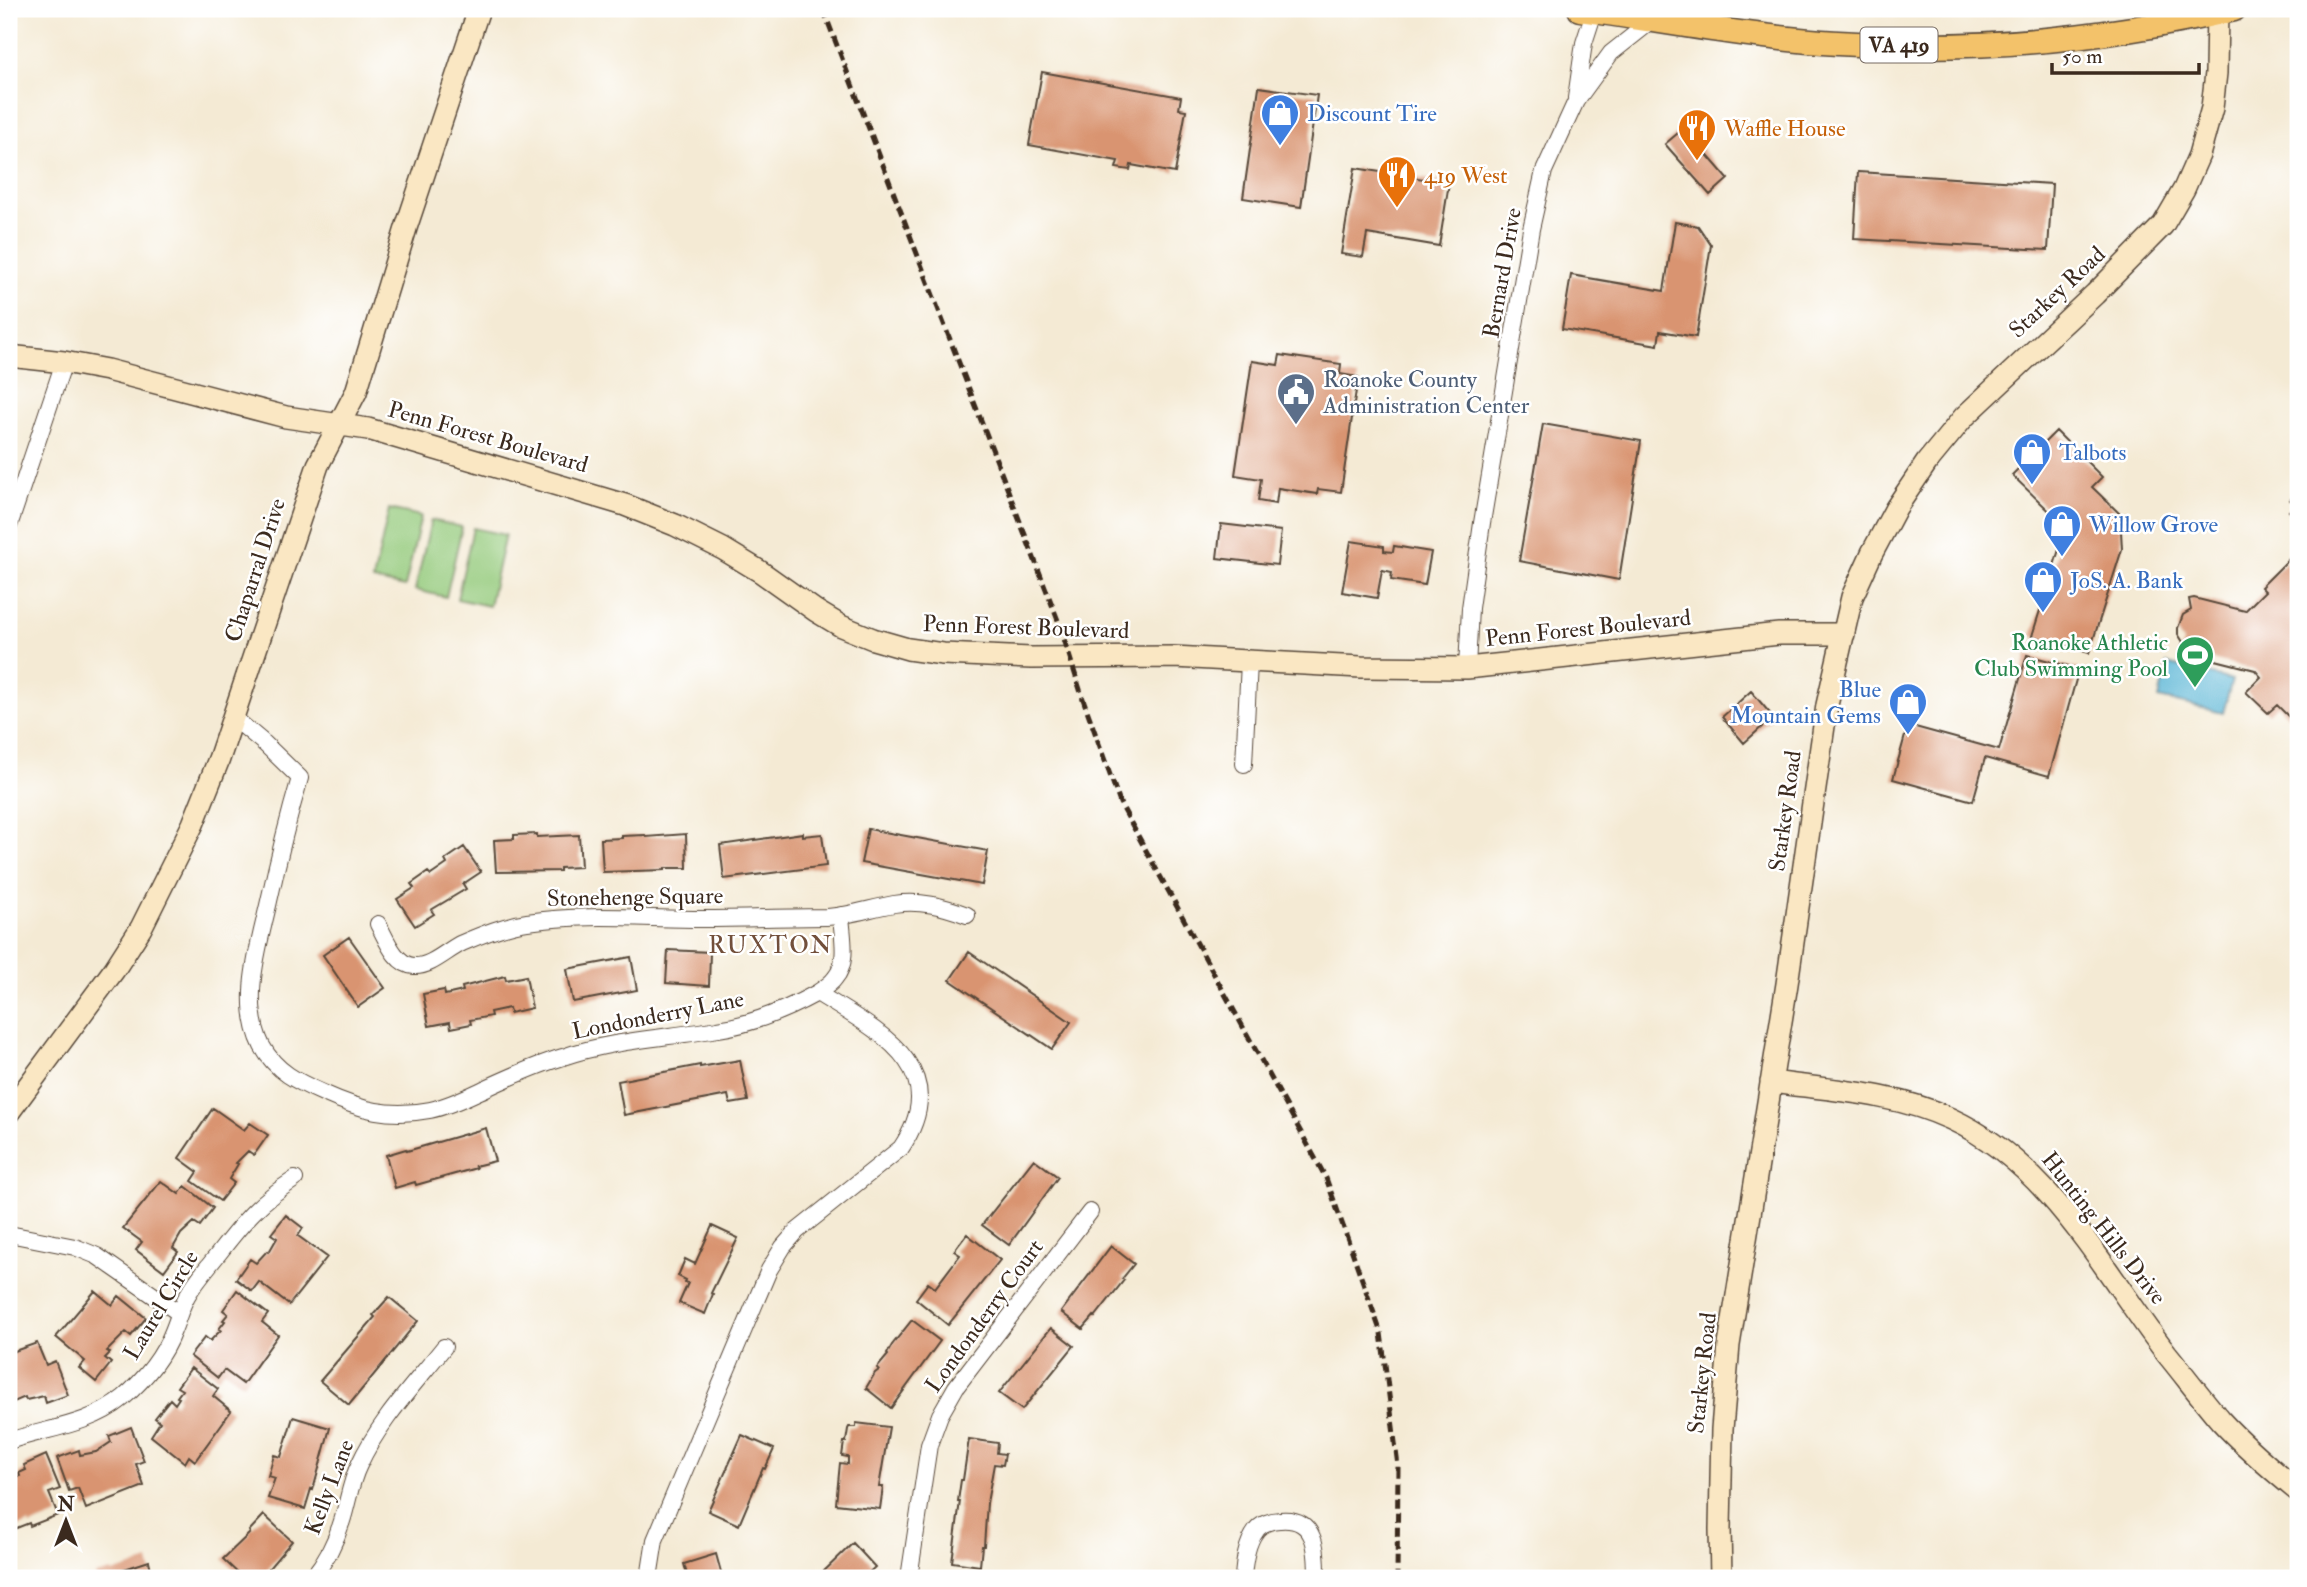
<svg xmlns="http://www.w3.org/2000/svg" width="2307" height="1587" viewBox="0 0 2307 1587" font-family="'IM FELL Double Pica',serif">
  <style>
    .green { fill: #94ca7c; stroke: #687a4d; stroke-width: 2 }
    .water { fill: #56b4d4; stroke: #486f79; stroke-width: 2 }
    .building { fill: #d99471 }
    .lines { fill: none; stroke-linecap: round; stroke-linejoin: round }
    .street-casing { stroke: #574739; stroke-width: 18 }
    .secondary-casing { stroke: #574739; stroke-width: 24 }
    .primary-casing { stroke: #574739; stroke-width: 27 }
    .street { stroke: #fff; stroke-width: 16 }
    .secondary { stroke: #fae7c3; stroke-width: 21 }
    .primary { stroke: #f3c26a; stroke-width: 24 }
    .rail { stroke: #3b2a1e; stroke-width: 5; stroke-dasharray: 10 5; stroke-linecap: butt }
    .labels { text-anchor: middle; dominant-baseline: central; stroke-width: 5; stroke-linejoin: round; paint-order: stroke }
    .shield { fill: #fff; stroke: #766a62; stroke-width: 2 }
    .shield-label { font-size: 21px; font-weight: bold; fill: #3b2a1e }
    .shop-label { font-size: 23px; fill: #366cbe; stroke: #fff; text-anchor: start }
    .food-label { font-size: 23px; fill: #c56008; stroke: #fff; text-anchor: start }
    .street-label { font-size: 23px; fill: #3b2a1e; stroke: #fff }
    .service-label { font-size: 23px; fill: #4e5e75; stroke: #fff; text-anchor: start }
    .leisure-label { font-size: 23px; fill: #27864d; stroke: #fff; text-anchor: end }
    .neighbourhood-label { font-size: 24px; letter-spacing: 2px; fill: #724f3b; stroke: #fff }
  </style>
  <rect width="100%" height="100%" fill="#fff"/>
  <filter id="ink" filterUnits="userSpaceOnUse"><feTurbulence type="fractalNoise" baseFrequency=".0143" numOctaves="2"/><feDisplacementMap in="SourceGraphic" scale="14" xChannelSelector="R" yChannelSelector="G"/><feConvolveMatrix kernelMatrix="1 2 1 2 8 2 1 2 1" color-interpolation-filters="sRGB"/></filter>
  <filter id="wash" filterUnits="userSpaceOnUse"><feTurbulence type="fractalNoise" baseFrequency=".00686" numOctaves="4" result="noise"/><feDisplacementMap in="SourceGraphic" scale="28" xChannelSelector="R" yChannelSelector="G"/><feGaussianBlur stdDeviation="1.57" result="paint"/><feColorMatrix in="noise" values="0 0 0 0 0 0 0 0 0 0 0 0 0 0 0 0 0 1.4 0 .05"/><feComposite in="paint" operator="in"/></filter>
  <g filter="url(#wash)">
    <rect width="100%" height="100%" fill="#f4ead4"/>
    <path class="green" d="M389 509 421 516 405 587 373 580Z
      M431 520 462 527 446 597 415 590Z
      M473 528 505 535 489 606 457 599Z"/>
    <path class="water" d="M2167 664 2232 680 2223 713 2159 698Z"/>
    <g id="blocks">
      <path class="building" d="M1042 72 1181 97 1179 109 1186 110 1175 173 1131 165 1130 170 1116 168 1118 161 1029 145Z
        M1259 87 1317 95 1301 207 1243 198Z
        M1684 128 1728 179 1710 195 1665 144Z
        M1355 168 1449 183 1439 246 1367 234 1363 257 1341 254Z
        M1858 172 2052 184 2048 250 1854 239Z
        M1675 222 1698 226 1711 245 1696 337 1660 331 1658 345 1562 329 1571 275 1664 291Z
        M1280 355 1341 364 1340 374 1358 377 1341 492 1318 489 1317 494 1278 488 1276 504 1258 501 1261 479 1235 475 1252 361 1278 365Z
        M1543 424 1641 441 1619 580 1519 561Z
        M2056 431 2102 477 2092 487 2120 514 2122 549 2089 653 2032 636 2066 527 2012 475Z
        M2298 487V520L2289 511 2295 505 2290 500 2293 496 2291 494Z
        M1221 524 1281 531 1277 565 1217 558Z
        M1351 541 1384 546V551L1393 552 1394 546 1431 552 1425 585 1391 580 1392 572 1382 570 1377 598 1342 592Z
        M2298 550V726L2277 705 2268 713 2246 692 2261 677 2255 670 2180 651 2183 642 2178 634V628L2183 615 2191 610 2189 599 2194 598 2245 611 2265 591 2261 587Z
        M2027 655 2079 669 2049 776 1985 758 1973 801 1893 779 1908 725 1999 750Z
        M1751 691 1773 717 1744 743 1722 717Z
        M868 829 988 851 982 885 861 863Z
        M803 833V836L822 834 826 866 724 879 720 845Z
        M537 834V837L579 835 581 867 560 868V871L496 872 494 840 514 839V835Z
        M686 834 687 868H665V870L603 872 601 839 622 838V836L645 835 646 837Z
        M464 847 481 872 463 884 466 889 431 910 434 914 415 926 397 899 414 888 411 884 428 872 431 875 447 864 445 860Z
        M349 937 385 988 358 1007 323 955Z
        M668 950 710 952 709 986 666 983Z
        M969 952 1071 1022 1052 1049 950 980Z
        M631 957 637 990 573 1002 567 969Z
        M505 976 506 980 526 976 532 1008 510 1013 509 1008 490 1012 491 1016 470 1020 471 1024 451 1028 450 1022 429 1026 423 994 444 990 445 995 463 991 462 987Z
        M740 1060 748 1101 730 1104 728 1095 624 1115 618 1081 700 1065V1067Z
        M213 1108 244 1130 250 1123 268 1135 254 1155 248 1151 236 1163 238 1164 229 1179 234 1183 220 1201 192 1181 198 1172 179 1158Z
        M486 1128 495 1161 475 1166 476 1168 416 1185 415 1182 395 1188 386 1155 406 1149 407 1151Z
        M1034 1159 1058 1177 1009 1245 982 1225Z
        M161 1181 179 1194 185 1186 213 1208 200 1226 194 1222 181 1234 173 1248 178 1252 164 1271 136 1250 142 1242 123 1228Z
        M286 1215 303 1228 298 1236 327 1257 289 1305 259 1282 252 1291 236 1279 250 1259 256 1263 267 1251 269 1252 277 1238 271 1234Z
        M712 1226 738 1238 711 1293 713 1294 705 1314 679 1303 688 1283 685 1282 686 1280 678 1276 685 1259 695 1264Z
        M967 1234 1000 1260 948 1325 916 1299 928 1283 935 1288 960 1255 954 1251Z
        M1111 1246 1134 1264 1122 1279 1124 1280 1095 1317 1094 1316 1083 1329 1061 1312Z
        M237 1290 268 1314 262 1322 278 1335 243 1384 224 1370 218 1378 190 1356 205 1337 210 1341 221 1330 219 1329 225 1321 223 1320 228 1314 223 1310Z
        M95 1291 112 1305 119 1296 146 1318 131 1336 126 1332 107 1351 110 1353 105 1358 111 1363 96 1382 79 1368 85 1361 56 1337Z
        M389 1297 418 1321 349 1405 320 1381 375 1317 373 1315Z
        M912 1320 940 1341 891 1408 866 1388 875 1373 879 1370 877 1368 888 1355 887 1354 892 1345Z
        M1051 1328 1074 1346 1022 1410 999 1393Z
        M37 1343 46 1365 55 1361 68 1395 46 1403 44 1396 26 1400 25 1397 9 1404V1362L10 1361 9 1353Z
        M191 1368 218 1389 213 1396 231 1411 195 1461 189 1456 185 1463 151 1436 160 1422 155 1418 170 1399 175 1404 179 1398 177 1397 182 1390 177 1387Z
        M293 1417 330 1428 313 1490 311 1489 305 1509 268 1498 275 1478 268 1476 274 1455 281 1457Z
        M856 1423 889 1427 879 1487H883L880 1509 836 1504 840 1463 848 1464V1457L842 1456 844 1442H846L848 1429 849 1427H856Z
        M131 1427 144 1461 136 1464 144 1486 86 1509 78 1488 69 1491 57 1458 79 1450 80 1455 96 1452 111 1442 109 1436Z
        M742 1435 774 1449 765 1469 763 1468 739 1525 708 1511Z
        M969 1439 998 1443 997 1453 1005 1454 1003 1465 994 1464 987 1503 984 1546H982L980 1566 952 1562 960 1501H958L961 1480H963Z
        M46 1455 60 1489 49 1493 58 1515 30 1526 29 1523 9 1531V1477L11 1476 12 1479 20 1476 19 1473 26 1470 24 1465Z
        M264 1515 292 1541 264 1574 262 1572 257 1578H243L223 1559 250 1533 249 1531Z
        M853 1543 875 1567 863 1578H806L813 1572 818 1577Z
        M716 1554 722 1576 721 1578H688L684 1564Z
        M149 1561 153 1578H96L95 1575 112 1571V1573Z"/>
    </g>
  </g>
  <g filter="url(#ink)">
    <use href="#blocks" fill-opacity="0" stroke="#574739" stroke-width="2"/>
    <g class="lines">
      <defs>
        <path id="street" d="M1576 98 1584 43 1595 9
          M9 526 64 362
          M1467 668 1470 608 1482 523 1531 229 1544 171 1576 101 1611 53 1654 19
          M234 718 265 744 300 778C288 819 278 860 269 901 259 946 240 1002 262 1046 276 1072 298 1082 323 1093 361 1110 389 1118 430 1110 449 1106 467 1097 484 1089 510 1077 536 1065 563 1057 613 1040 666 1038 718 1029 753 1024 786 1010 817 993 876 1030 955 1067 901 1148L797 1231 783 1247 769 1270 655 1540 649 1578
          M1244 764 1249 662
          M378 924C386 938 395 965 414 966 431 967 447 950 462 943 483 934 505 925 527 922 586 913 644 919 703 919 744 919 785 917 826 917 849 916 871 908 894 904 920 900 943 906 967 915
          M817 993C823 989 831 984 835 978 849 962 842 935 841 915
          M9 1234 75 1247 97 1256 179 1313
          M9 1441C48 1428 90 1425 123 1398 144 1380 163 1357 173 1331 178 1319 181 1307 187 1296 196 1280 208 1267 219 1253 244 1221 259 1202 295 1179
          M312 1578C325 1562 336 1541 342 1521 348 1503 350 1483 359 1465 379 1421 414 1385 444 1347
          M909 1578 929 1445 940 1415 956 1387 1090 1212
          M1243 1578C1244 1563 1246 1544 1256 1531 1260 1524 1272 1520 1280 1520 1317 1517 1317 1551 1317 1578"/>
        <path id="secondary" d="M9 356 64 362 107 370 286 417 368 429 625 505 675 525 723 549 761 572 816 611 841 626 873 639 908 649 943 654 1031 658 1174 657 1361 667 1467 668 1779 634H1844
          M1771 1082C1831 1090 1896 1093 1951 1119 2051 1165 2103 1271 2167 1354 2185 1376 2202 1399 2220 1420 2244 1446 2271 1469 2298 1491
          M9 1112 114 970 141 928 193 824 219 759 318 465 356 392 407 225 479 9
          M1721 1578 1720 1529 1722 1429 1729 1345 1787 984 1827 705 1852 597 1872 553 1896 508 1927 462 1964 417 2095 294 2163 225 2184 189 2199 155 2212 108 2216 73 2217 9"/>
        <path id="primary" d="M1580 9C1666 21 1752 38 1838 43 1970 52 2106 39 2234 9"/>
      </defs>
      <use href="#street" class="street-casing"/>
      <use href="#secondary" class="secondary-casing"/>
      <use href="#primary" class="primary-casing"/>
      <use href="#street" class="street"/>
      <use href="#secondary" class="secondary"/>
      <use href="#primary" class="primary"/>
      <path class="rail" d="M823 9 1059 623 1082 696 1120 803 1326 1178 1381 1333 1398 1466 1397 1578"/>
    </g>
  </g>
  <defs>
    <symbol id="shop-pin" viewBox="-11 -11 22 30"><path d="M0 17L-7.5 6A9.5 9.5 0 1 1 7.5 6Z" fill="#3f7fe0" stroke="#fff"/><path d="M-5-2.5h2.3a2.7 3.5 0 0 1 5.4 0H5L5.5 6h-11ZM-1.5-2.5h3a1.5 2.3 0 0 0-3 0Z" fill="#fff"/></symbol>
    <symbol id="restaurant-pin" viewBox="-11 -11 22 30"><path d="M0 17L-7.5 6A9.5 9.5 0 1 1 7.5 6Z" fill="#e8710a" stroke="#fff"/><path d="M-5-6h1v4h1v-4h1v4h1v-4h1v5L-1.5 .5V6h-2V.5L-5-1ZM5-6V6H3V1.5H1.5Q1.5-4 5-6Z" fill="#fff"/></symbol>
    <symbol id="civic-pin" viewBox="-11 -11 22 30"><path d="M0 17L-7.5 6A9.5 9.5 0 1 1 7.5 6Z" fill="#5c6f8a" stroke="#fff"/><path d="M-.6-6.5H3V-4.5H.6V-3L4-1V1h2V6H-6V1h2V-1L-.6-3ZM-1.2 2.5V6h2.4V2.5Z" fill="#fff"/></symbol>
    <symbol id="stadium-pin" viewBox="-11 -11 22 30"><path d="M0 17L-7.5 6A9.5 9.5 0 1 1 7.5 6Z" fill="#2e9e5b" stroke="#fff"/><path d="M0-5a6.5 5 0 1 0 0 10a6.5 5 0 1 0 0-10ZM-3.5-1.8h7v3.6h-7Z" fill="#fff"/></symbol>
  </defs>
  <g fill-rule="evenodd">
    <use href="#shop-pin" x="1258" y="91" width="44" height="60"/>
    <use href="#restaurant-pin" x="1675" y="106" width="44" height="60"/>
    <use href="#restaurant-pin" x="1375" y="153" width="44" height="60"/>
    <use href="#civic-pin" x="1274" y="370" width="44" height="60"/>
    <use href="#shop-pin" x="2010" y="430" width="44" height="60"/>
    <use href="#shop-pin" x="2040" y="502" width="44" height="60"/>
    <use href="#shop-pin" x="2021" y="558" width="44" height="60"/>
    <use href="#stadium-pin" x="2173" y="633" width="44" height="60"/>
    <use href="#shop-pin" x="1886" y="680" width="44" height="60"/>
  </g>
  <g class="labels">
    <rect class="shield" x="1860.5" y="27.5" width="77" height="35" rx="5"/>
    <g class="shield-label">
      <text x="1899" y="45">VA 419</text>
    </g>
    <g class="shop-label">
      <text x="1307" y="113">Discount Tire</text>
      <text x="2059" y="452">Talbots</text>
      <text x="2089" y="524">Willow Grove</text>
      <text x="2070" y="580">JoS. A. Bank</text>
      <text x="1881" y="689" text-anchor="end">Blue<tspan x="1881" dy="26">Mountain Gems</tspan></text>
    </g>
    <g class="food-label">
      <text x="1724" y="128">Waffle House</text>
      <text x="1424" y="175">419 West</text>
    </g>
    <g class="street-label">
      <text transform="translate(1502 273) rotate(-80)">Bernard Drive</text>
      <text transform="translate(2057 292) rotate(-43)">Starkey Road</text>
      <text transform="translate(488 437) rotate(16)">Penn Forest Boulevard</text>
      <text transform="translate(255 570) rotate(-72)">Chaparral Drive</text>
      <text transform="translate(1026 627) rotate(2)">Penn Forest Boulevard</text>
      <text transform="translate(1588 628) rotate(-6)">Penn Forest Boulevard</text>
      <text transform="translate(1785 811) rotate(-82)">Starkey Road</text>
      <text transform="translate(635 897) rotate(-1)">Stonehenge Square</text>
      <text transform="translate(658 1015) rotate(-11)">Londonderry Lane</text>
      <text transform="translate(2104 1228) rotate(52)">Hunting Hills Drive</text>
      <text transform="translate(161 1305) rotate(-59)">Laurel Circle</text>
      <text transform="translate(984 1316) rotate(-54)">Londonderry Court</text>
      <text transform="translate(1702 1373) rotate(-84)">Starkey Road</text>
      <text transform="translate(329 1487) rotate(-69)">Kelly Lane</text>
    </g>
    <g class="service-label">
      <text x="1323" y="379">Roanoke County<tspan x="1323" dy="26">Administration Center</tspan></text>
    </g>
    <g class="leisure-label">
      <text x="2168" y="642">Roanoke Athletic<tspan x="2168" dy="26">Club Swimming Pool</tspan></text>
    </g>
    <g class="neighbourhood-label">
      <text x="771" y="945">RUXTON</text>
    </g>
  </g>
  <rect width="2307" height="1587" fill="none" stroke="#fff" stroke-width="35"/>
  <g transform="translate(66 1521)" stroke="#ffffff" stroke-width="5" paint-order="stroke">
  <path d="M0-5L12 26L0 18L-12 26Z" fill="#3b2a1e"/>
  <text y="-10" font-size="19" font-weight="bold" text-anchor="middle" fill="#3b2a1e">N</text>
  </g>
  <path d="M2052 63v10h147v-10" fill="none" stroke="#3b2a1e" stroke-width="3.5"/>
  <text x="2062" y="63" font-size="21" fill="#3b2a1e" stroke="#ffffff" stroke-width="5" paint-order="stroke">50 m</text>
</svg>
